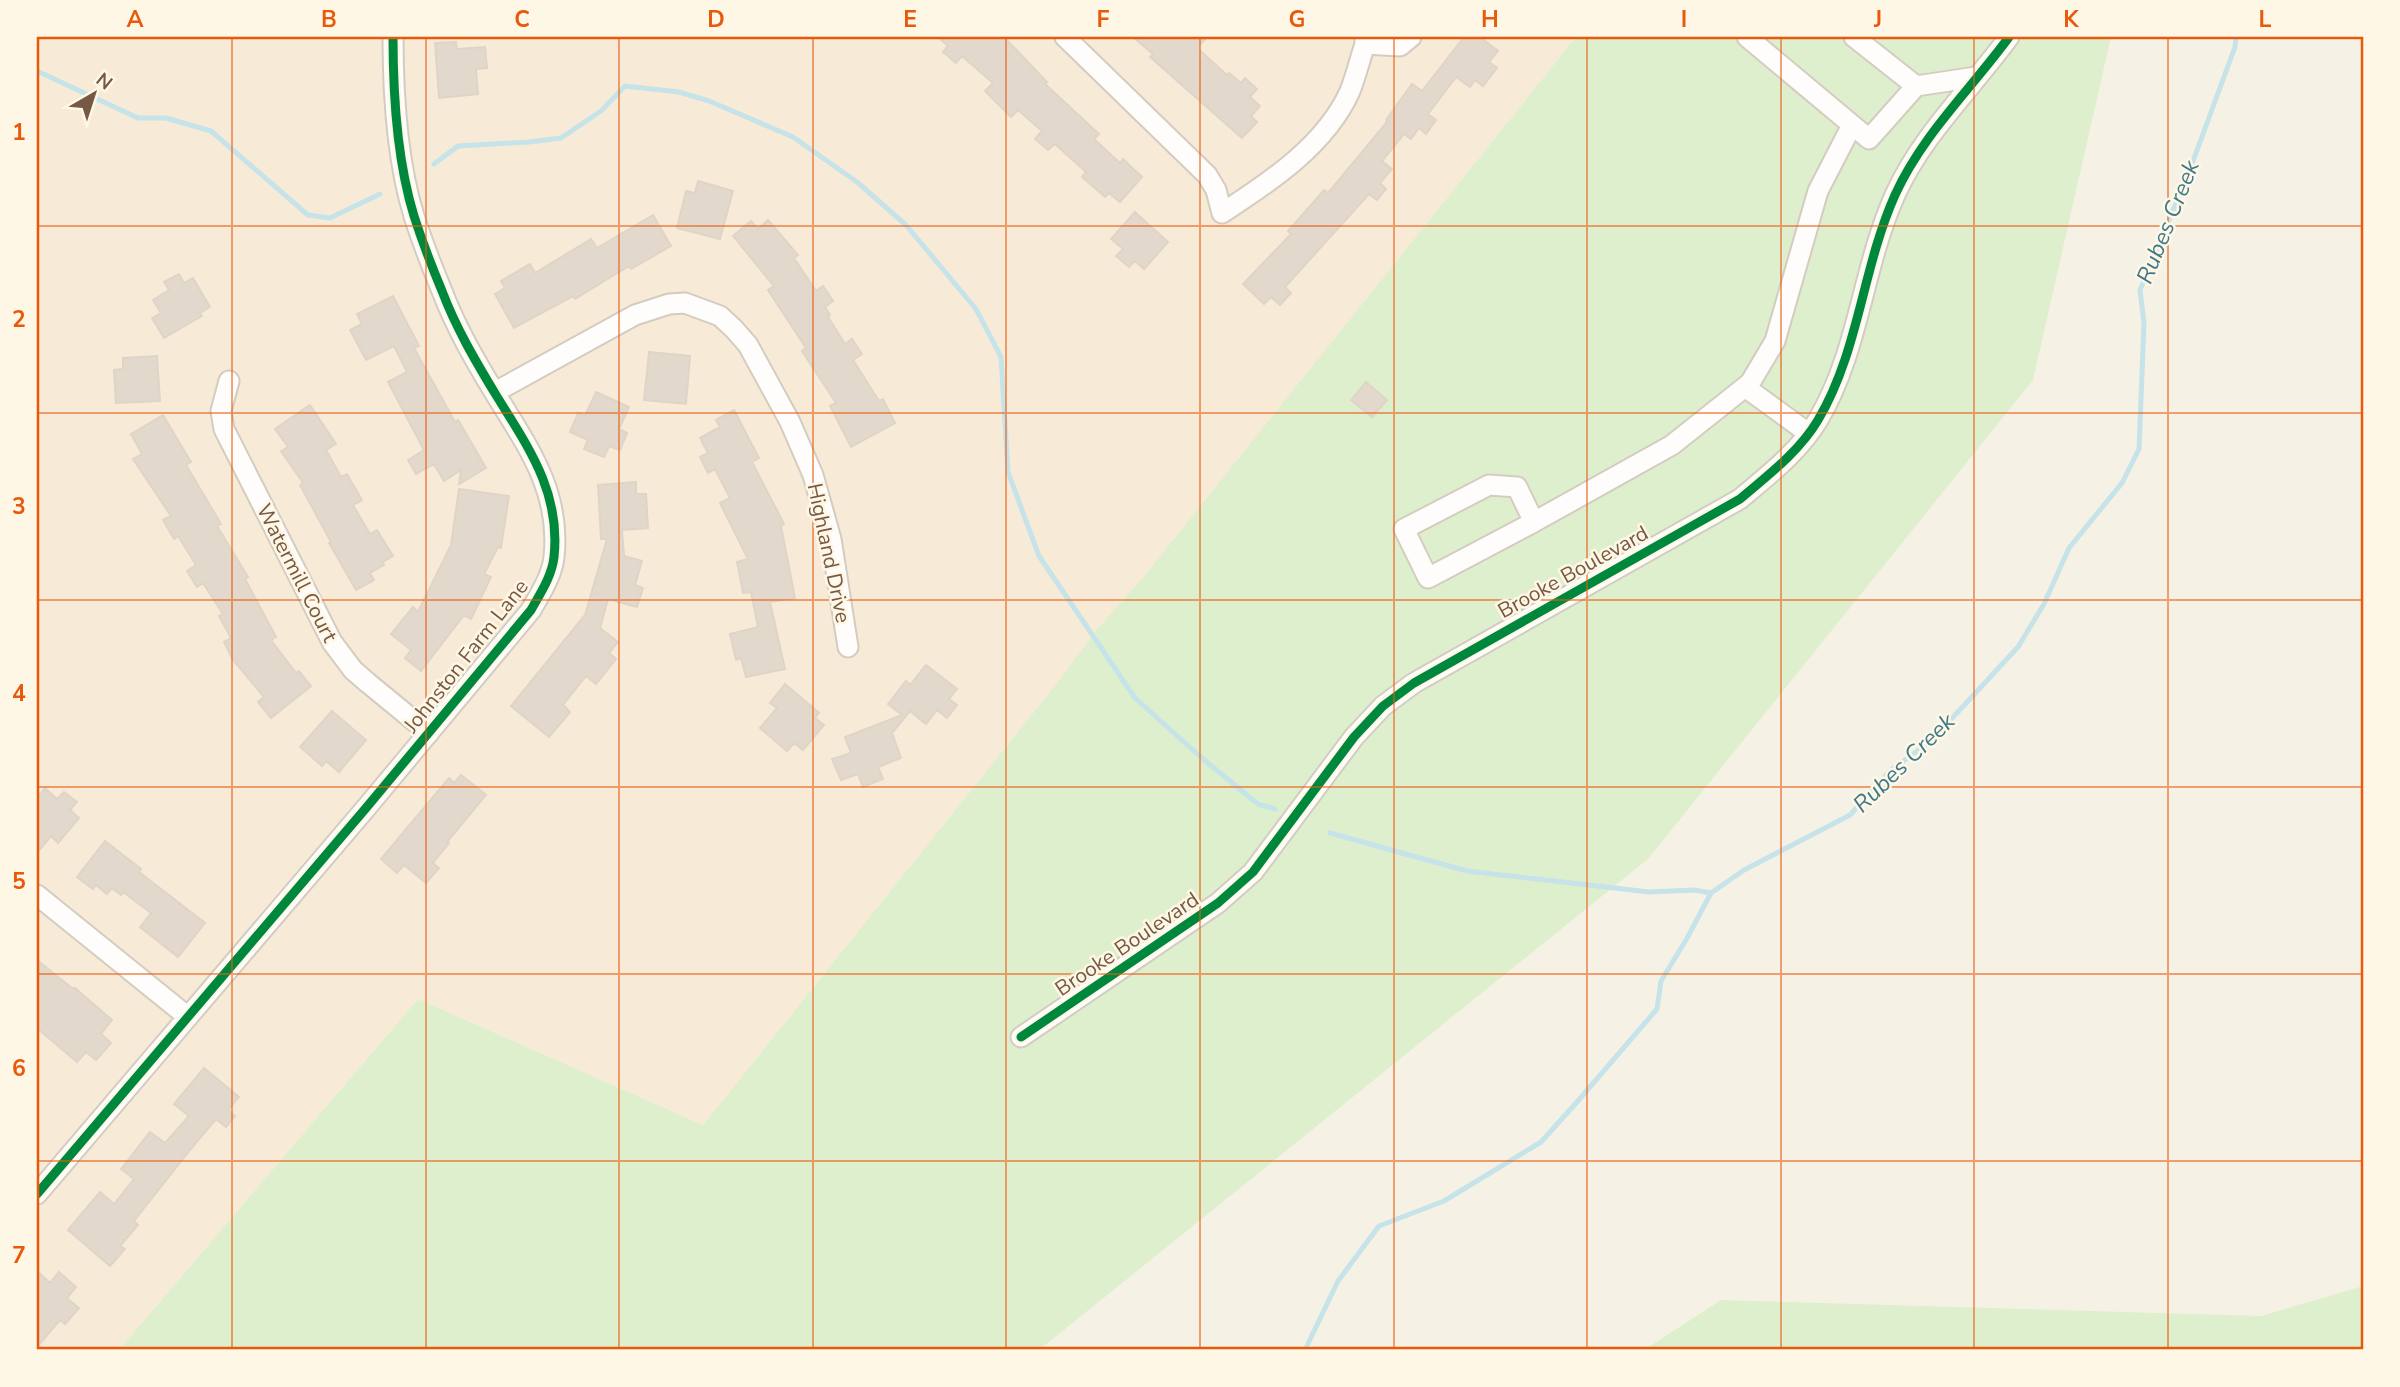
<svg xmlns="http://www.w3.org/2000/svg" width="2400" height="1387" viewBox="0 0 2400 1387" font-family="'Nunito Sans',sans-serif">
  <style>
    .residential { fill: #f7ebd7 }
    .green { fill: #deefce }
    .lines { fill: none; stroke-linecap: round; stroke-linejoin: round }
    .stream { stroke: #c5e3e8; stroke-width: 5 }
    .building { fill: #e3d8cc; stroke: #dfd4c7; stroke-width: 2 }
    .minor-casing { stroke: #d5ccc0; stroke-width: 23 }
    .minor { stroke: #fefdfb; stroke-width: 19 }
    .cycleway-casing { stroke: #fff7e5; stroke-width: 13 }
    .cycleway { stroke: #00873e; stroke-width: 9 }
    .grid { fill: none; stroke: #e8590c; stroke-width: 2; stroke-opacity: 0.55 }
    .labels { text-anchor: middle; dominant-baseline: central; stroke-width: 5; stroke-linejoin: round; paint-order: stroke }
    .street-label { font-size: 21px; fill: #765943; stroke: #fff7e5 }
    .water-label { font-size: 23px; font-style: italic; fill: #3c798c; stroke: #fff7e5 }
    .neatline { fill: none; stroke: #e8590c; stroke-width: 2.5 }
    .grid-label { font-size: 23px; text-anchor: middle; font-weight: bold; fill: #e8590c }
  </style>
  <rect width="100%" height="100%" fill="#f6f1e5"/>
  <path class="residential" d="M37 37H1576L1145 575 1099 627 1054 687 703 1125 418 999 119 1350H37Z"/>
  <path class="green" d="M1576 37H2111L2033 380 1648 859 1039 1350H119L418 999 703 1125 1054 687 1099 627 1145 575Z
    M2363 1286V1350H1644L1721 1300 2261 1316Z"/>
  <g class="lines">
    <path class="stream" d="M37 71 138 118H166L211 131 308 215 330 218 380 194
      M434 164 458 146 529 142 561 138 601 111 625 86 679 92 709 101 793 137 857 182 906 225 976 309 1001 357 1008 472 1039 556 1135 698 1203 759 1258 804 1275 809
      M1330 833 1467 871 1649 892 1694 890 1711 893
      M1305 1350 1338 1281 1379 1226 1444 1201 1541 1142 1577 1102 1657 1009 1661 981 1686 940 1711 893 1744 870 1850 815 1891 770 1931 741 2018 647 2044 604 2069 548 2122 483 2139 449 2144 323 2140 290 2189 172 2235 47 2236 37"/>
  </g>
  <path class="building" d="M938 37H1004L1047 82 1045 84 1099 134 1094 139 1120 163 1123 159 1142 177 1120 202 1109 193 1105 197 1082 177 1086 172 1055 144 1048 150 1035 139 1042 131 1018 110 1011 117 985 91 993 83 962 56 956 63 943 52 948 46Z
    M1133 37H1207L1197 48 1227 75 1229 73 1241 83 1245 78 1257 89 1250 97 1260 106 1251 116 1257 122 1242 138 1150 57 1153 54Z
    M1464 37H1480L1498 51 1489 62 1497 68 1483 86 1475 80 1470 87 1456 77 1428 114 1436 120 1426 134 1419 128 1411 139 1404 134 1382 161 1392 169 1380 183 1386 189 1377 200 1369 194 1285 287 1291 293 1280 305 1271 297 1264 304 1243 284 1291 234 1288 231 1324 190 1328 193 1387 122 1386 120 1412 84 1422 91Z
    M456 42 457 49 485 47 487 68 476 69 478 94 439 98 435 43Z
    M698 181 733 191 720 239 677 228 686 191 695 193Z
    M1135 212 1168 242 1144 269 1135 261 1129 267 1116 256 1123 249 1111 239Z
    M653 215 671 246 631 269 629 266 575 299 573 296 514 328 495 294 505 288 501 281 530 264 535 273 591 239 597 248Z
    M768 220 798 255 794 258 816 291 823 286 833 301 825 307 830 315 828 317 845 344 852 339 862 354 853 360 879 401 883 399 895 423 851 447 830 406 836 403 802 351 806 348 768 290 774 286 733 236 751 221 758 229Z
    M179 274 184 283 193 278 210 307 200 313 202 316 164 338 152 318 161 313 153 300 169 290 164 282Z
    M393 296 419 346 414 348 455 422 458 420 486 468 459 484 461 470 444 481 434 464 416 474 408 460 424 450 388 382 407 372 394 346 366 360 350 330 362 324 357 314Z
    M649 352 690 356 686 404 644 400Z
    M157 356 160 401 116 403 114 370 123 369V358Z
    M1366 382 1387 400 1372 417 1351 400Z
    M596 392 629 407 619 429 627 433 620 450 609 446 604 457 584 449 588 440 570 432 578 413 585 416Z
    M310 405 336 444 326 450 341 477 347 474 362 500 353 505 370 534 377 530 393 556 383 562 384 565 370 573 374 580 356 590 329 543 331 542 300 485 303 483 281 451 288 447 275 429Z
    M734 410 759 458 752 462 784 524 781 526 795 598 770 602 785 669 746 677 741 658 736 660 730 634 758 627 751 592 743 593 737 562 748 559 720 503 730 498 715 469 708 473 700 457 708 453 700 438 720 427 716 420Z
    M163 415 191 462 186 465 221 524 217 526 248 577 245 579 276 637 271 640 296 673 299 671 311 686 271 718 258 702 264 697 233 660 224 642 231 638 219 616 223 614 203 583 197 587 187 571 196 565 178 536 174 539 163 520 171 516 133 459 142 454 131 434Z
    M636 482V494H646L648 528 622 530 624 556 642 561 635 585 643 588 637 607 608 599 600 628 618 642 609 653 616 659 596 684 586 676 563 705 570 712 549 737 511 706 585 615 607 539H601L598 485Z
    M459 489 509 496 501 548 498 547 484 574 491 577 471 619 464 615 421 671 405 658 411 650 391 634 413 607 418 612 451 545Z
    M926 665 957 689 949 699 957 705 947 718 937 710 926 724 910 711 892 733 901 758 878 767 883 779 863 787 858 774 841 780 832 759 851 753 845 737 902 715 888 704 906 681 910 685Z
    M785 684 819 713 815 718 824 725 803 750 794 743 787 751 760 728 777 708 770 703Z
    M332 711 366 740 339 772 326 761 322 766 300 747Z
    M461 775 486 795 447 842 449 843 433 863 439 868 426 883 404 865 397 873 381 859 449 778 454 783Z
    M45 788 57 799 64 792 77 802 70 810 79 818 58 843 51 836 37 853V798Z
    M105 841 141 869 139 872 205 923 178 957 140 927 151 913 123 892 121 895 112 888 107 894 96 885 93 889 77 877Z
    M37 960 73 989 75 988 112 1020 101 1034 111 1043 96 1060 86 1052 77 1062 37 1028Z
    M204 1068 239 1097 228 1110 235 1116 226 1127 216 1119 190 1150 134 1221 138 1225 120 1246 125 1249 110 1266 68 1230 100 1192 114 1204 134 1179 121 1169 150 1132 165 1143 189 1116 174 1104Z
    M37 1271 50 1283 59 1272 76 1287 67 1298 79 1308 65 1324 60 1320 37 1347Z"/>
  <g class="lines">
    <defs>
      <path id="minor" d="M1065 37 1207 175 1216 190 1222 213C1270 182 1326 145 1350 91 1356 76 1360 59 1365 44V37
        M1747 37 1869 139 1916 86 1976 77
        M1854 37 1916 86
        M1365 44 1400 46 1411 37
        M229 381 221 411 224 429 332 642 353 670 368 683 429 733
        M1745 387 1808 433
        M495 392 635 315 669 304 685 303 720 316 734 329 748 345 790 422 813 475 831 539 848 647
        M1534 522 1517 487 1489 485 1404 529 1428 578 1534 522 1672 445 1750 383 1775 341 1818 191 1852 125
        M37 895 188 1017
        M1021 1037 1218 903 1253 872 1354 737 1383 706 1414 683 1740 499C1767 476 1799 452 1818 420 1859 351 1862 269 1895 195 1922 135 1971 89 2009 37
        M37 1194 366 808 531 610C540 594 552 576 554 557 561 492 528 447 496 395 476 362 456 328 442 291 432 267 422 241 414 216 397 161 393 94 393 37"/>
    </defs>
    <use href="#minor" class="minor-casing"/>
    <use href="#minor" class="minor"/>
    <defs>
      <path id="cycleway" d="M1021 1037 1218 903 1253 872 1354 737 1383 706 1414 683 1740 499C1767 476 1799 452 1818 420 1859 351 1862 269 1895 195 1922 135 1971 89 2009 37
        M37 1194 366 808 531 610C540 594 552 576 554 557 561 492 528 447 496 395 476 362 456 328 442 291 432 267 422 241 414 216 397 161 393 94 393 37"/>
    </defs>
    <use href="#cycleway" class="cycleway-casing"/>
    <use href="#cycleway" class="cycleway"/>
  </g>
  <path class="grid" d="M232 37V1350M426 37V1350M619 37V1350M813 37V1350M1006 37V1350M1200 37V1350M1394 37V1350M1587 37V1350M1781 37V1350M1974 37V1350M2168 37V1350M37 226H2363M37 413H2363M37 600H2363M37 787H2363M37 974H2363M37 1161H2363"/>
  <g class="labels">
    <g class="street-label">
      <text transform="translate(829 553) rotate(78)">Highland Drive</text>
      <text transform="translate(1573 572) rotate(-29)">Brooke Boulevard</text>
      <text transform="translate(297 573) rotate(63)">Watermill Court</text>
      <text transform="translate(466 656) rotate(-52)">Johnston Farm Lane</text>
      <text transform="translate(1127 944) rotate(-34)">Brooke Boulevard</text>
    </g>
    <g class="water-label">
      <text transform="translate(2168 222) rotate(-68)">Rubes Creek</text>
      <text transform="translate(1904 763) rotate(-44)">Rubes Creek</text>
    </g>
  </g>
  <rect width="2400" height="1387" fill="none" stroke="#fff7e5" stroke-width="77"/>
  <g transform="translate(94 94) rotate(39)" stroke="#fff7e5" stroke-width="5" paint-order="stroke">
  <path d="M0-5L12 26L0 18L-12 26Z" fill="#765943"/>
  <text y="-10" font-size="19" font-weight="bold" text-anchor="middle" fill="#765943">N</text>
  </g>
  <rect x="38" y="38" width="2324" height="1310" class="neatline"/>
  <g class="grid-label">
    <text x="135" y="27">A</text>
    <text x="329" y="27">B</text>
    <text x="522" y="27">C</text>
    <text x="716" y="27">D</text>
    <text x="910" y="27">E</text>
    <text x="1103" y="27">F</text>
    <text x="1297" y="27">G</text>
    <text x="1490" y="27">H</text>
    <text x="1684" y="27">I</text>
    <text x="1878" y="27">J</text>
    <text x="2071" y="27">K</text>
    <text x="2265" y="27">L</text>
    <text x="19" y="140">1</text>
    <text x="19" y="327">2</text>
    <text x="19" y="514">3</text>
    <text x="19" y="701">4</text>
    <text x="19" y="889">5</text>
    <text x="19" y="1076">6</text>
    <text x="19" y="1263">7</text>
  </g>
</svg>
